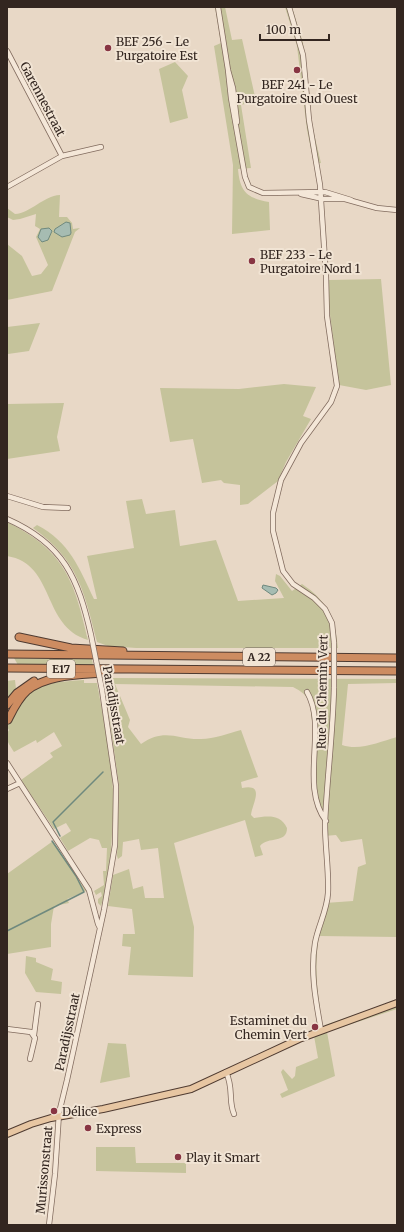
<svg xmlns="http://www.w3.org/2000/svg" width="404" height="1232" viewBox="0 0 404 1232" font-family="Merriweather,serif">
  <style>
    .green { fill: #c5c39b }
    .water { fill: #a6bcb2; stroke: #6f897e }
    .lines { fill: none; stroke-linecap: round; stroke-linejoin: round }
    .stream { stroke: #6f897e; stroke-width: 1.5 }
    .minor-casing { stroke: #816b5e; stroke-width: 6 }
    .major-casing { stroke: #4f3b31; stroke-width: 8 }
    .highway-casing { stroke: #4f3b31; stroke-width: 9 }
    .minor { stroke: #f4e7d8; stroke-width: 4.5 }
    .major { stroke: #e7c6a2; stroke-width: 6 }
    .highway { stroke: #cd8c61; stroke-width: 7 }
    .minor-bridge-casing { stroke: #816b5e; stroke-width: 6; stroke-linecap: butt }
    .minor-bridge { stroke: #f4e7d8; stroke-width: 4.5 }
    .poi-dot { fill: #883543; stroke: #f1e4d4; stroke-width: 1.5 }
    .labels { text-anchor: middle; dominant-baseline: central; stroke-width: 4; stroke-linejoin: round; paint-order: stroke }
    .shield { fill: #f1e4d4; stroke: #6c5f56; stroke-width: 1 }
    .shield-label { font-size: 11px; font-weight: bold; fill: #332620 }
    .poi-label { font-size: 12px; fill: #332620; stroke: #f1e4d4; text-anchor: start }
    .street-label { font-size: 12px; fill: #332620; stroke: #f1e4d4 }
  </style>
  <rect width="100%" height="100%" fill="#e8d8c6"/>
  <path class="green" d="M215 7H225L232 40 242 39 256 101 241 105 251 168 238 169C240 192 247 198 269 202L270 230 232 234 233 165 214 46 221 43Z
    M285 7H292L303 43 311 121 321 163 314 164 307 130 297 46Z
    M175 62 188 76 182 90 188 118 170 123 159 69Z
    M60 195 59 217H67L72 223 73 229 80 228 75 232 52 291 7 300V244L22 256 32 276 41 274 48 265 36 237 40 229 35 226 36 214 20 219 13 220 7 217V208L15 214C31 213 43 196 60 195Z
    M381 279 391 385 366 390 339 385 329 307V280Z
    M40 323 29 351 8 354 7 327Z
    M284 384 316 387 303 416 311 419 286 462 278 481 248 504 240 505V485L224 483 221 480 202 483 193 439 170 442 160 388 239 389Z
    M64 403 57 437 60 451 7 459V404Z
    M142 499 146 514 175 510 180 546 216 540 238 601 284 598 275 581 276 574 280 576 292 591 302 584C327 601 335 617 338 648H136L108 646 97 642C84 591 78 560 33 528L37 525C70 542 79 568 94 599H97L87 556 134 548 126 501Z
    M7 522C65 551 74 580 88 640 41 626 56 564 7 556Z
    M14 658 92 659 93 665H18Z
    M106 678 397 679V683L348 684 342 745C360 751 379 742 397 737V937L319 936C315 961 316 983 320 1008L316 1009 311 970V959L325 903 353 901 358 867 366 864 362 839 341 842 336 835 324 836 321 810 314 781 317 743 316 722 312 721C310 703 311 696 293 687L115 684 130 720 128 727 141 744C165 727 178 740 201 739 214 739 229 733 241 730L258 777 241 782 242 788C266 783 252 804 251 815L254 818C268 816 280 814 287 828 287 844 268 836 260 846L263 855 255 857 245 820 174 843 194 927 193 977 128 975 131 947 122 946 123 934H135L132 909 108 906 113 875 129 869 133 889 143 886 145 898H164L158 848 141 850 139 839 123 842 122 856 118 859 117 856 119 786 105 686Z
    M15 680 16 689 7 700V681Z
    M84 680V683H97L110 754 114 801 111 851 104 896 101 906 98 903V899L102 896 101 892 96 895 94 891 104 885 103 871H106L107 848H102L99 840 90 838 68 851 60 838 71 831 66 823 54 829 21 780 53 757 50 753 62 746 54 732 37 743 36 740 14 752C10 745 3 738 9 730L7 727C28 685 37 683 84 680Z
    M53 841 86 891 67 899 69 903 54 906 51 924V947L7 954V874Z
    M26 956 36 958V962L53 969 51 980 62 982 61 994 36 992 25 973Z
    M397 1000V1009L327 1032 335 1076 282 1098 280 1094 288 1090 281 1072 283 1069 292 1079 295 1076 296 1067 318 1058 314 1036 326 1032 325 1025Z
    M108 1043 126 1044 130 1077 100 1083Z
    M96 1147H135L136 1163H186V1173L96 1171Z"/>
  <path class="water" d="M66 222 70 223 71 233 70 235 62 237 54 232 55 229Z
    M49 228 52 231 48 240 42 242 38 237 41 229Z
    M263 585 276 588 278 590 276 593 272 595 262 588Z"/>
  <g class="lines">
    <path class="stream" d="M60 836 53 822 103 772
      M7 931 84 892 76 876 52 841"/>
    <defs>
      <path id="minor" d="M218 7 228 70 233 88 237 122
        M289 7 303 55 309 120 320 185 326 276 327 316 337 386 331 402 301 443 281 480 273 513V531L283 571 293 584 314 598 325 609 332 623 334 643
        M7 51 62 156
        M228 70 231 98 245 177 249 187 263 193 325 192 351 200
        M7 187 62 156 101 147
        M301 194 323 199H345L377 208 397 210
        M7 496 43 507 68 508
        M7 519C64 544 78 578 91 635
        M307 692C328 728 299 785 326 821
        M7 763 89 890 98 924 100 928
        M7 789 20 783
        M7 1029 31 1032 35 1038 30 1059
        M321 1030C316 1002 310 972 315 943 318 926 327 911 328 893 329 870 325 847 325 823 327 778 333 733 334 687
        M34 1035 38 1004
        M226 1072C234 1089 228 1100 234 1114
        M49 1225 55 1174 59 1113 67 1080 104 910 115 845 116 786 102 690"/>
      <path id="major" d="M7 1134 31 1124 51 1118 103 1109 191 1089 299 1039 397 1003"/>
      <path id="highway" d="M19 637 71 648 123 651
        M7 654 397 658
        M7 668 397 671
        M7 705 17 693 34 681
        M8 720C13 710 18 699 27 691 45 675 79 675 103 673"/>
    </defs>
    <use href="#minor" class="minor-casing"/>
    <use href="#major" class="major-casing"/>
    <use href="#highway" class="highway-casing"/>
    <use href="#minor" class="minor"/>
    <use href="#major" class="major"/>
    <use href="#highway" class="highway"/>
    <defs>
      <path id="minor-bridge" d="M91 635 102 690
        M334 687V643"/>
    </defs>
    <use href="#minor-bridge" class="minor-bridge-casing"/>
    <use href="#minor-bridge" class="minor-bridge"/>
  </g>
  <g class="poi-dot">
    <circle cx="108" cy="48" r="4"/>
    <circle cx="297" cy="70" r="4"/>
    <circle cx="252" cy="261" r="4"/>
    <circle cx="315" cy="1027" r="4"/>
    <circle cx="54" cy="1111" r="4"/>
    <circle cx="88" cy="1128" r="4"/>
    <circle cx="178" cy="1157" r="4"/>
  </g>
  <g class="labels">
    <g class="shield">
      <rect x="243" y="648" width="32" height="18" rx="3"/>
      <rect x="47" y="660" width="28" height="18" rx="3"/>
    </g>
    <g class="shield-label">
      <text x="259" y="657">A 22</text>
      <text x="61" y="669">E17</text>
    </g>
    <g class="poi-label">
      <text x="116" y="41">BEF 256 - Le<tspan x="116" dy="14">Purgatoire Est</tspan></text>
      <text x="297" y="84" text-anchor="middle">BEF 241 - Le<tspan x="297" dy="14">Purgatoire Sud Ouest</tspan></text>
      <text x="260" y="254">BEF 233 - Le<tspan x="260" dy="14">Purgatoire Nord 1</tspan></text>
      <text x="307" y="1020" text-anchor="end">Estaminet du<tspan x="307" dy="14">Chemin Vert</tspan></text>
      <text x="62" y="1111">Délice</text>
      <text x="96" y="1128">Express</text>
      <text x="186" y="1157">Play it Smart</text>
    </g>
    <g class="street-label">
      <text transform="translate(43 99) rotate(62)">Garennestraat</text>
      <text transform="translate(322 692) rotate(-89)">Rue du Chemin Vert</text>
      <text transform="translate(114 705) rotate(80)">Paradijsstraat</text>
      <text transform="translate(67 1032) rotate(-78)">Paradijsstraat</text>
      <text transform="translate(44 1170) rotate(-85)">Murissonstraat</text>
    </g>
  </g>
  <rect width="404" height="1232" fill="none" stroke="#332620" stroke-width="16"/>
  <path d="M260 34v6h69v-6" fill="none" stroke="#332620" stroke-width="2"/>
  <text x="266" y="34" font-size="12" fill="#332620" stroke="#f1e4d4" stroke-width="3" paint-order="stroke">100 m</text>
</svg>
